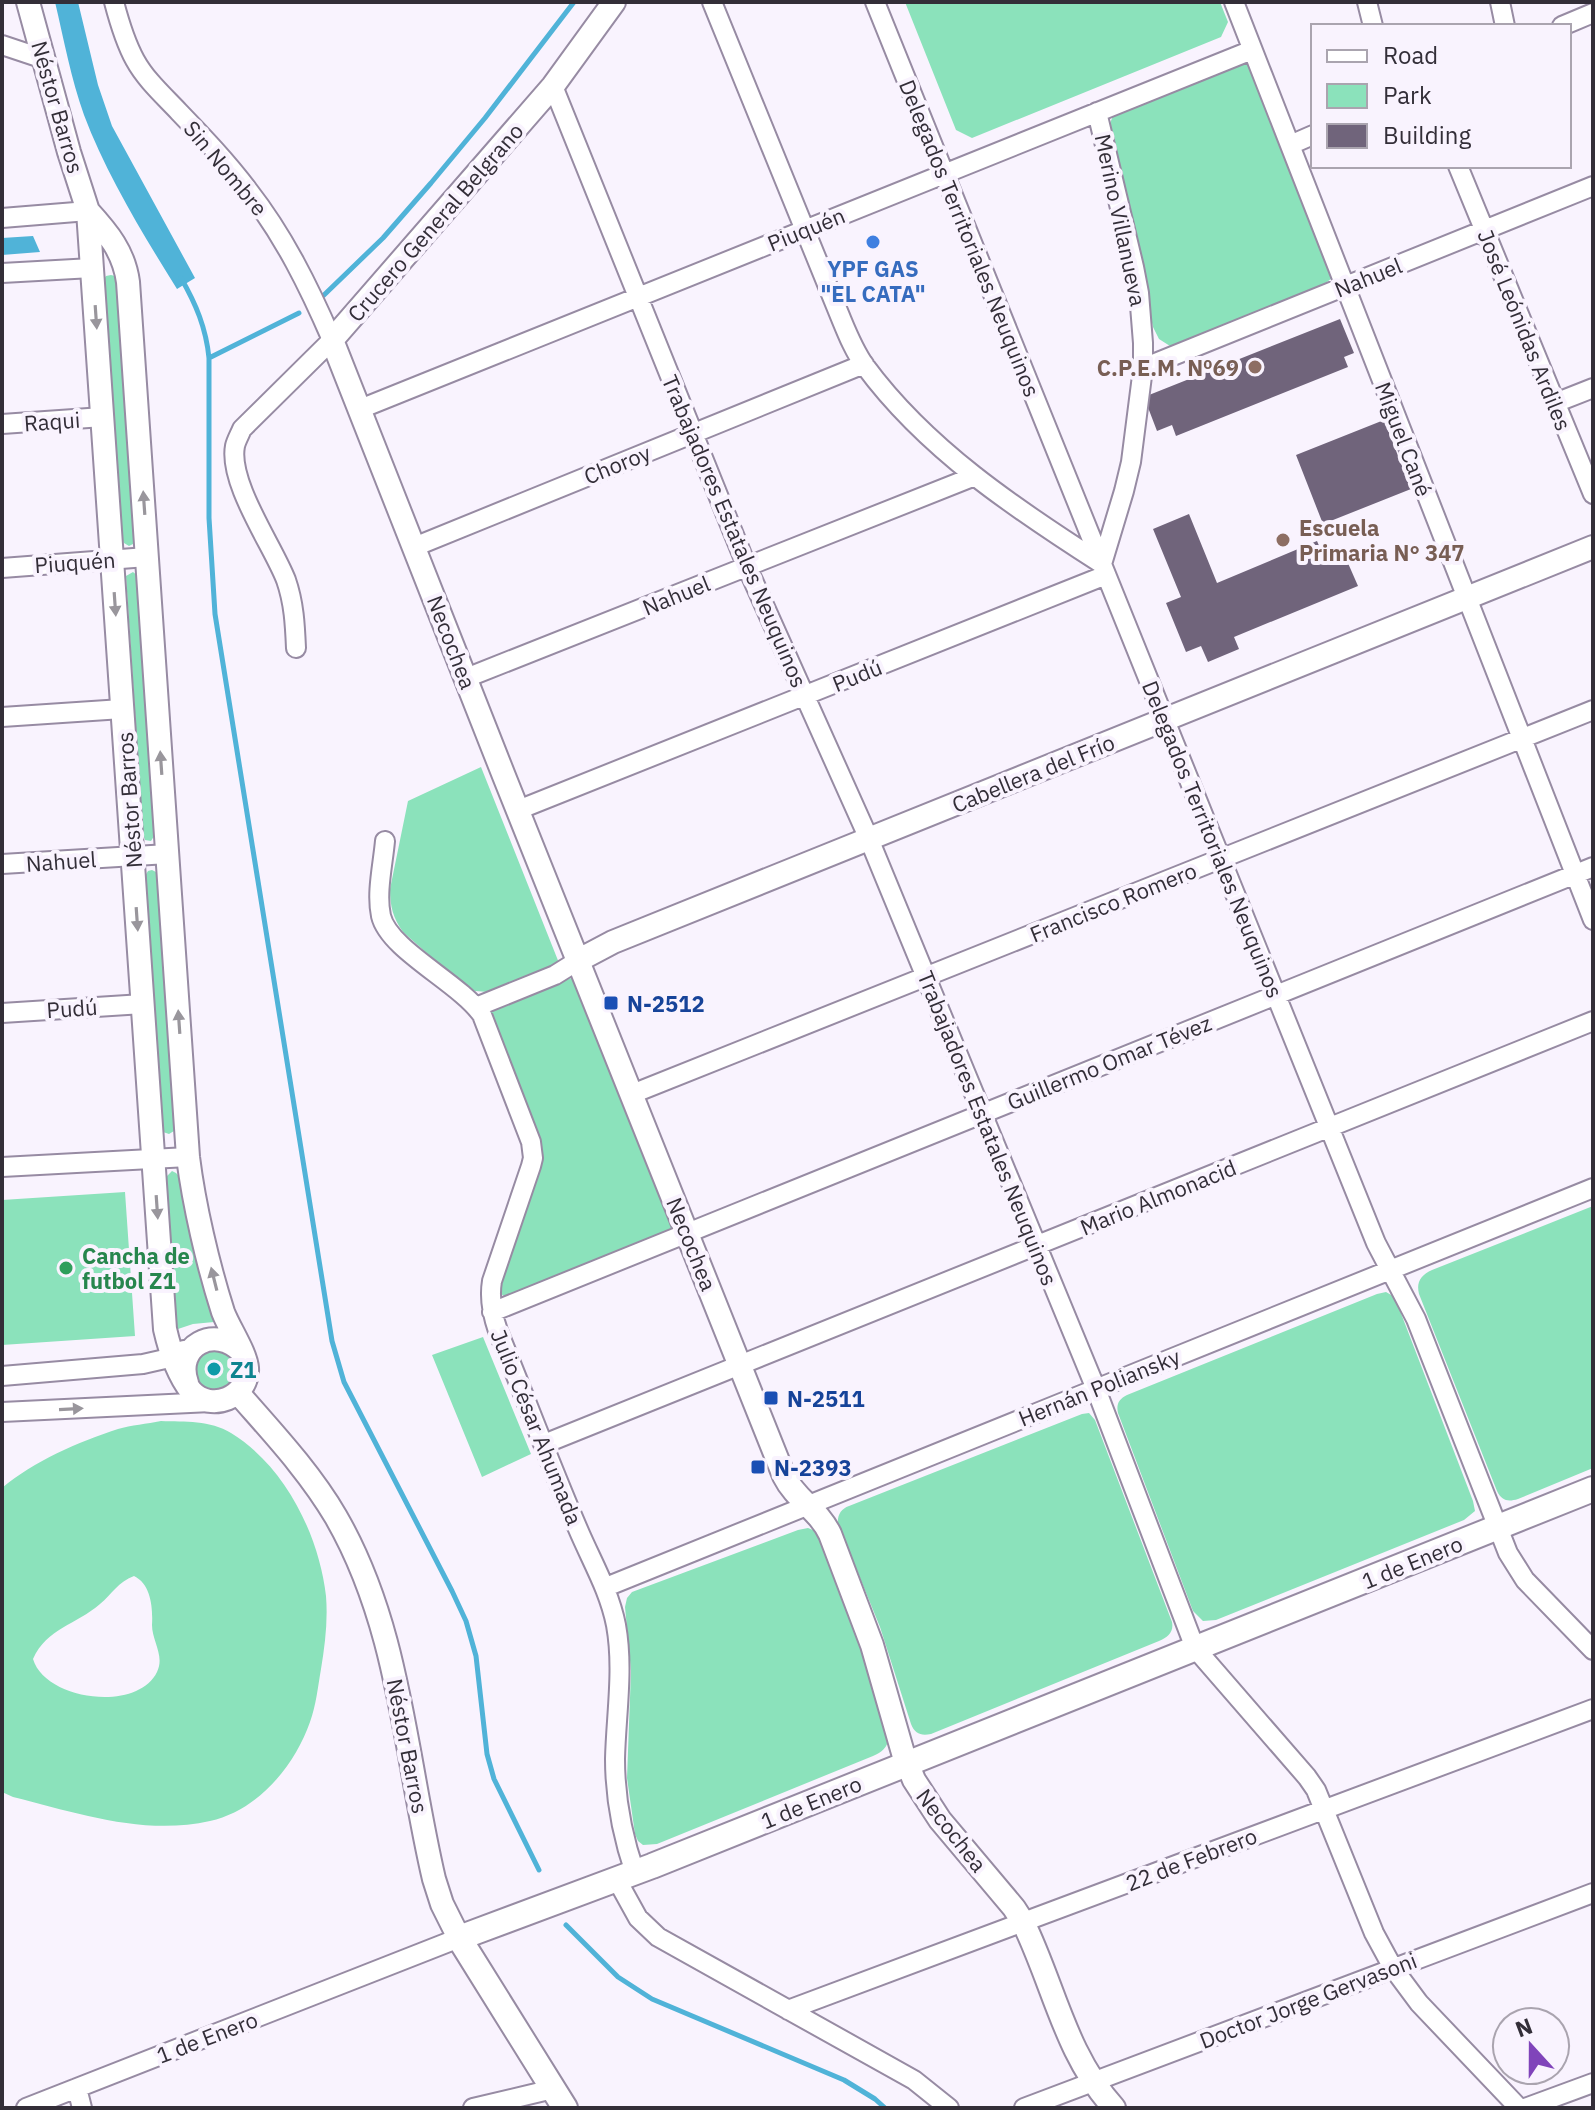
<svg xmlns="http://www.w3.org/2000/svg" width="1595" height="2110" viewBox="0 0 1595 2110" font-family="'IBM Plex Sans',sans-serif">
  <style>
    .green { fill: #8be2bb; fill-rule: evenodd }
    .water { fill: #50b3d8 }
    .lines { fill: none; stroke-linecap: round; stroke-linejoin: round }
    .stream { stroke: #50b3d8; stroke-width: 5 }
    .building { fill: #70647b }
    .minor-casing { stroke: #978ba3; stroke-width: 22 }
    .tertiary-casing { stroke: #978ba3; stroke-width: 26 }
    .secondary-casing { stroke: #978ba3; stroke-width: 28 }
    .minor { stroke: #fff; stroke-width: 18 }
    .tertiary { stroke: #fff; stroke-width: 22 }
    .secondary { stroke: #fff; stroke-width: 24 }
    .oneway { fill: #99969c }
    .shop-dot { fill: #3f7fe0; stroke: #f9f3fe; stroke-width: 3 }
    .education-dot { fill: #8d6e63; stroke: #f9f3fe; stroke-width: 3 }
    .transit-dot { fill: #1a4fb4; stroke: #f9f3fe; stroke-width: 3 }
    .leisure-dot { fill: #2e9e5b; stroke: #f9f3fe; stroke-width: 3 }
    .culture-dot { fill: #0f9aa8; stroke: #f9f3fe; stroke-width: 3 }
    .labels { text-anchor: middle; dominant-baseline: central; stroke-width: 8; stroke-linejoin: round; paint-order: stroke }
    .street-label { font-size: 22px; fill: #332e38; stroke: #f9f3fe }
    .shop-label { font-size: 22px; font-weight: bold; fill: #366cbe; stroke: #f9f3fe }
    .education-label { font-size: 22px; font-weight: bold; fill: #785e54; stroke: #f9f3fe; text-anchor: end }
    .transit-label { font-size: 22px; font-weight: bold; fill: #164399; stroke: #f9f3fe; text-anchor: start }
    .leisure-label { font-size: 22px; font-weight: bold; fill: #27864d; stroke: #f9f3fe; text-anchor: start }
    .culture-label { font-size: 22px; font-weight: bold; fill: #0d838f; stroke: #f9f3fe; text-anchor: start }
  </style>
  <rect width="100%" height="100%" fill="#f9f3fe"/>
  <path class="green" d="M905 2H1220L1228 22 1221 37 972 138 956 130Z
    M1244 62 1249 63 1335 272 1332 278 1322 286 1179 345 1170 346 1159 339 1153 327 1109 136 1108 128 1113 116Z
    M111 275 115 276 117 280 135 538 133 544 129 546 124 543 122 539 103 281 106 276Z
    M133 572 139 577 156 833 151 841 145 840 143 834 126 576Z
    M481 767 559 963 488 992 475 991 464 986 403 932C393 918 390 906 390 889L408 801Z
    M152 870 156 872 159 876 175 1127 174 1131 169 1134 163 1132 162 1128 145 876 148 871Z
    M574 977 674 1232 507 1298 495 1290 542 1153 486 1011Z
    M172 1171 176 1173 179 1176 214 1322 193 1324 175 1330 166 1177Z
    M125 1192 135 1336 2 1345V1200Z
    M1593 1206V1468L1518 1499C1508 1502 1502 1501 1497 1491L1419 1294C1416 1282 1421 1275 1432 1270Z
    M1386 1292 1393 1296 1397 1303 1473 1501 1475 1511 1464 1520 1216 1620 1203 1621 1193 1611 1118 1413C1116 1404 1119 1399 1127 1395L1377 1294Z
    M483 1337 531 1454 482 1477 432 1355Z
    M215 1347 234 1357 238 1372 232 1385 212 1393 198 1386C191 1358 190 1361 215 1347Z
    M1089 1413 1095 1420 1172 1622C1174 1632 1168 1637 1159 1641L931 1734C921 1736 915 1734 911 1724L880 1627 838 1524C837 1515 841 1509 849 1506L1082 1414Z
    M161 1421C185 1422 210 1420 231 1433 285 1466 319 1535 326 1596 328 1621 325 1645 321 1669 318 1686 316 1706 310 1722 294 1767 258 1810 210 1821 144 1836 77 1813 13 1797L2 1792V1488C34 1461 78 1442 118 1429 131 1425 147 1424 161 1421ZM134 1576C151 1584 153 1608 152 1625 152 1641 165 1656 157 1672 137 1713 45 1700 33 1659 47 1628 76 1625 100 1604 112 1594 118 1582 134 1576Z
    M808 1528 813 1530 819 1538 865 1655 889 1738C887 1748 882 1752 873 1756L657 1844 643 1845 638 1841 635 1834 627 1778 631 1671 625 1607 627 1598 632 1592 798 1530Z"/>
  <path class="water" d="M55 2H78L98 85 112 126 195 278 177 289C144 236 106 174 84 115 71 79 64 40 55 2Z
    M33 236 40 252 2 255V238Z"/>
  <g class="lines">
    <path class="stream" d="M181 278C196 304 206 328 209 358V518L215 614 332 1341 344 1382 452 1591 466 1621 476 1656 487 1754 494 1779 539 1870
      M324 295 383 238 431 183 485 118 574 2
      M209 358 299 313
      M566 1925 618 1977 652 1999 844 2080 875 2099 885 2108"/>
  </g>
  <path class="building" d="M1340 319 1354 353 1344 357 1348 367 1176 436 1172 425 1157 431 1144 397Z
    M1384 420 1411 489 1323 524 1296 455Z
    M1189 514 1217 583 1317 541 1326 562 1344 554 1358 586 1234 637 1239 649 1208 662 1201 646 1186 652 1166 603 1181 597 1153 529Z"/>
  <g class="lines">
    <defs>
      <path id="minor" d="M114 2C119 21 125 42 135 60 146 80 163 95 179 112 203 137 227 162 248 190 284 236 309 287 332 340L242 429C240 434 236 441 235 446 228 483 273 546 286 580 294 603 295 625 296 648
        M712 2 840 316C847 333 854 351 865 366 926 449 1016 509 1102 564L1124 491 1131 462 1143 368V343L1139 293 1134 267 1097 112
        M875 2 1376 1243 1416 1319 1508 1553 1525 1580 1593 1650
        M1234 2 1593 920
        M1367 2 1373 26
        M1500 2 1505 26
        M1562 26 1593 13
        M2 45 44 59
        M553 86 747 567 869 839 1096 1389 1195 1648 1307 1777 1316 1790 1374 1933 1393 1968 1419 2003 1519 2108
        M1290 145 1313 135
        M1458 166 1593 494
        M2 218 88 211
        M2 273 92 268
        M1143 368 1593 186
        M1555 403 1593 388
        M360 409 1252 50
        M2 424 103 417
        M414 547 864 364
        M2 568 147 557
        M466 678 975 476
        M2 717 122 709
        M518 810 1106 575
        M385 841C383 864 376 893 381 916 389 950 460 983 482 1015L531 1142 533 1158 531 1166 492 1281C489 1299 492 1314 498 1331 525 1397 550 1464 578 1529 592 1562 609 1590 616 1625 624 1669 616 1715 615 1759 615 1799 622 1835 635 1873
        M2 864 168 854
        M476 1007 555 975 579 960
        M2 1013 143 1004
        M632 1094 1593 710
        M2 1167 188 1157
        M492 1312 1593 867
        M2 1376 143 1364 165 1359 184 1350
        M2 1412 211 1402
        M544 1444 1593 1021
        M606 1587 1593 1188
        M617 1880 638 1918 658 1937 914 2080 949 2108
        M788 2010 1593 1709
        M77 2088 82 2108
        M26 2108 459 1938
        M473 2108 553 2089
        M1024 2108 1593 1893
        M1525 2108 1593 2083"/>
      <path id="tertiary" d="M28 2 69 152 88 211 165 1329C170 1351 177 1373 191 1391 211 1413 249 1397 247 1368 246 1353 229 1328 223 1312 208 1265 194 1205 188 1157L128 282C124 252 108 233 88 211
        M614 2 553 86 332 340 504 776 784 1476C796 1500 818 1509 830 1534L872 1645 903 1753 914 1780 940 1820 1014 1908 1023 1922C1054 1985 1065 2054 1114 2108
        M579 960 613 942 1593 547
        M187 1383C174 1346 215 1324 242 1352
        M238 1393C272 1432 309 1471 336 1517 400 1628 405 1756 434 1879L442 1904 459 1938"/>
      <path id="secondary" d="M565 2108 459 1938 652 1866 1593 1489"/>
    </defs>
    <use href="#minor" class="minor-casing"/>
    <use href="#tertiary" class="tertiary-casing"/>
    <use href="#secondary" class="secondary-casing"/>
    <use href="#minor" class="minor"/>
    <use href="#tertiary" class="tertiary"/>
    <use href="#secondary" class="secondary"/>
  </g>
  <defs><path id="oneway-solid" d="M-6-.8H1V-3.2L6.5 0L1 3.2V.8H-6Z" transform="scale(2)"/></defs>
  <g class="oneway">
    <use href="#oneway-solid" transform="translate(96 317) rotate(86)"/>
    <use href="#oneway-solid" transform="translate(144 503) rotate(-94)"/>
    <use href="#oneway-solid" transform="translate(115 604) rotate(86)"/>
    <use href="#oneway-solid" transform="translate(161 763) rotate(-94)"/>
    <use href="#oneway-solid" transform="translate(137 919) rotate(86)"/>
    <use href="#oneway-solid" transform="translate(179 1022) rotate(-94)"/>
    <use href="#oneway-solid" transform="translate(157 1207) rotate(86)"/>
    <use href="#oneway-solid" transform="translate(214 1279) rotate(-104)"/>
    <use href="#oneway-solid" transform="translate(71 1409) rotate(-3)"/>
  </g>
  <circle class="shop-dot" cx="873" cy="242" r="8"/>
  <g class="education-dot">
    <circle cx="1255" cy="367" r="8"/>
    <circle cx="1283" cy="540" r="8"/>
  </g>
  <g class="transit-dot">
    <rect x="603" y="995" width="16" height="16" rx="4"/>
    <rect x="763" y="1390" width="16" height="16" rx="4"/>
    <rect x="750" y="1459" width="16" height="16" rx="4"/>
  </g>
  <circle class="leisure-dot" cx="66" cy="1268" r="8"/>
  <circle class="culture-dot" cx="214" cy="1369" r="8"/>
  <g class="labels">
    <g class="street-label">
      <text transform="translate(58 107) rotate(74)">Néstor Barros</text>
      <text transform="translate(226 168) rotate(50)">Sin Nombre</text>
      <text transform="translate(1121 220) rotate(78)">Merino Villanueva</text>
      <text transform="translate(435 222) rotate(-49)">Crucero General Belgrano</text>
      <text transform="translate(806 229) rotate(-22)">Piuquén</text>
      <text transform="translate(970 238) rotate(68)">Delegados Territoriales Neuquinos</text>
      <text transform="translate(1368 277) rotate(-22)">Nahuel</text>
      <text transform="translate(1525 330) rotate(68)">José Leónidas Ardiles</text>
      <text transform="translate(52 421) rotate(-4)">Raqui</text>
      <text transform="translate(1404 439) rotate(69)">Miguel Cané</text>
      <text transform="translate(617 464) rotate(-22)">Choroy</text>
      <text transform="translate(735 531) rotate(67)">Trabajadores Estatales Neuquinos</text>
      <text transform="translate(75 562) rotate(-4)">Piuquén</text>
      <text transform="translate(676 595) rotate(-22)">Nahuel</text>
      <text transform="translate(452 642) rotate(69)">Necochea</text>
      <text transform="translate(857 675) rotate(-22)">Pudú</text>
      <text transform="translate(1033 773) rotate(-22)">Cabellera del Frío</text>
      <text transform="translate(129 800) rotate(-94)">Néstor Barros</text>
      <text transform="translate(1213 839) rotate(68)">Delegados Territoriales Neuquinos</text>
      <text transform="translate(61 861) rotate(-4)">Nahuel</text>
      <text transform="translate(1113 902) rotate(-22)">Francisco Romero</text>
      <text transform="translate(72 1008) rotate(-4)">Pudú</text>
      <text transform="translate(1109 1062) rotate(-22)">Guillermo Omar Tévez</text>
      <text transform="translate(988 1128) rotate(68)">Trabajadores Estatales Neuquinos</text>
      <text transform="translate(1158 1197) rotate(-22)">Mario Almonacid</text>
      <text transform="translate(692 1244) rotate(68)">Necochea</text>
      <text transform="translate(1099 1387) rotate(-22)">Hernán Poliansky</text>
      <text transform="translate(537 1427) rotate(68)">Julio César Ahumada</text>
      <text transform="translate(1412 1562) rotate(-22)">1 de Enero</text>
      <text transform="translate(408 1746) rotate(79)">Néstor Barros</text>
      <text transform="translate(811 1802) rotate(-22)">1 de Enero</text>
      <text transform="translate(952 1830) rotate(52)">Necochea</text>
      <text transform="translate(1191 1859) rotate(-21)">22 de Febrero</text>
      <text transform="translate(1308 2000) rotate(-21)">Doctor Jorge Gervasoni</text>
      <text transform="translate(207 2037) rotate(-21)">1 de Enero</text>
    </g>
    <g class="shop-label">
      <text x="873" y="268">YPF GAS<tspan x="873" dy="25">"EL CATA"</tspan></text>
    </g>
    <g class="education-label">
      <text x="1239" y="367">C.P.E.M. Nº69</text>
      <text x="1299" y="527" text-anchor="start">Escuela<tspan x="1299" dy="25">Primaria N° 347</tspan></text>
    </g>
    <g class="transit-label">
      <text x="627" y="1003">N-2512</text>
      <text x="787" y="1398">N-2511</text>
      <text x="774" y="1467">N-2393</text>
    </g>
    <g class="leisure-label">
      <text x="82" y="1255">Cancha de<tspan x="82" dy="25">futbol Z1</tspan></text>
    </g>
    <g class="culture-label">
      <text x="230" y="1369">Z1</text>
    </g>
  </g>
  <rect width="1595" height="2110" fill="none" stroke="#332e38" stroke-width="8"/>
  <rect x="1311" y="24" width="260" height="144" fill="#f9f3fe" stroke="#aaa4af" stroke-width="2"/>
  <rect x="1327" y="50" width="40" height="12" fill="#ffffff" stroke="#aaa4af" stroke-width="2"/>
  <text x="1383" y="64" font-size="24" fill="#332e38">Road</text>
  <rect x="1327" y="84" width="40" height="24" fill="#8be2bb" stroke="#aaa4af" stroke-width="2"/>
  <text x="1383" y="104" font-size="24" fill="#332e38">Park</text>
  <rect x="1327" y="124" width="40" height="24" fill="#70647b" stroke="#aaa4af" stroke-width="2"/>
  <text x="1383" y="144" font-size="24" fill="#332e38">Building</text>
  <g transform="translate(1531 2046) rotate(339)"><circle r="38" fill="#f9f3fe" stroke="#aaa4af" stroke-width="2"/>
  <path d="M0-6L14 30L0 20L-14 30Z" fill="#8044ba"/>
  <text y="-12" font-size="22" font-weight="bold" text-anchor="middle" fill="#332e38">N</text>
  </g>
</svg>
